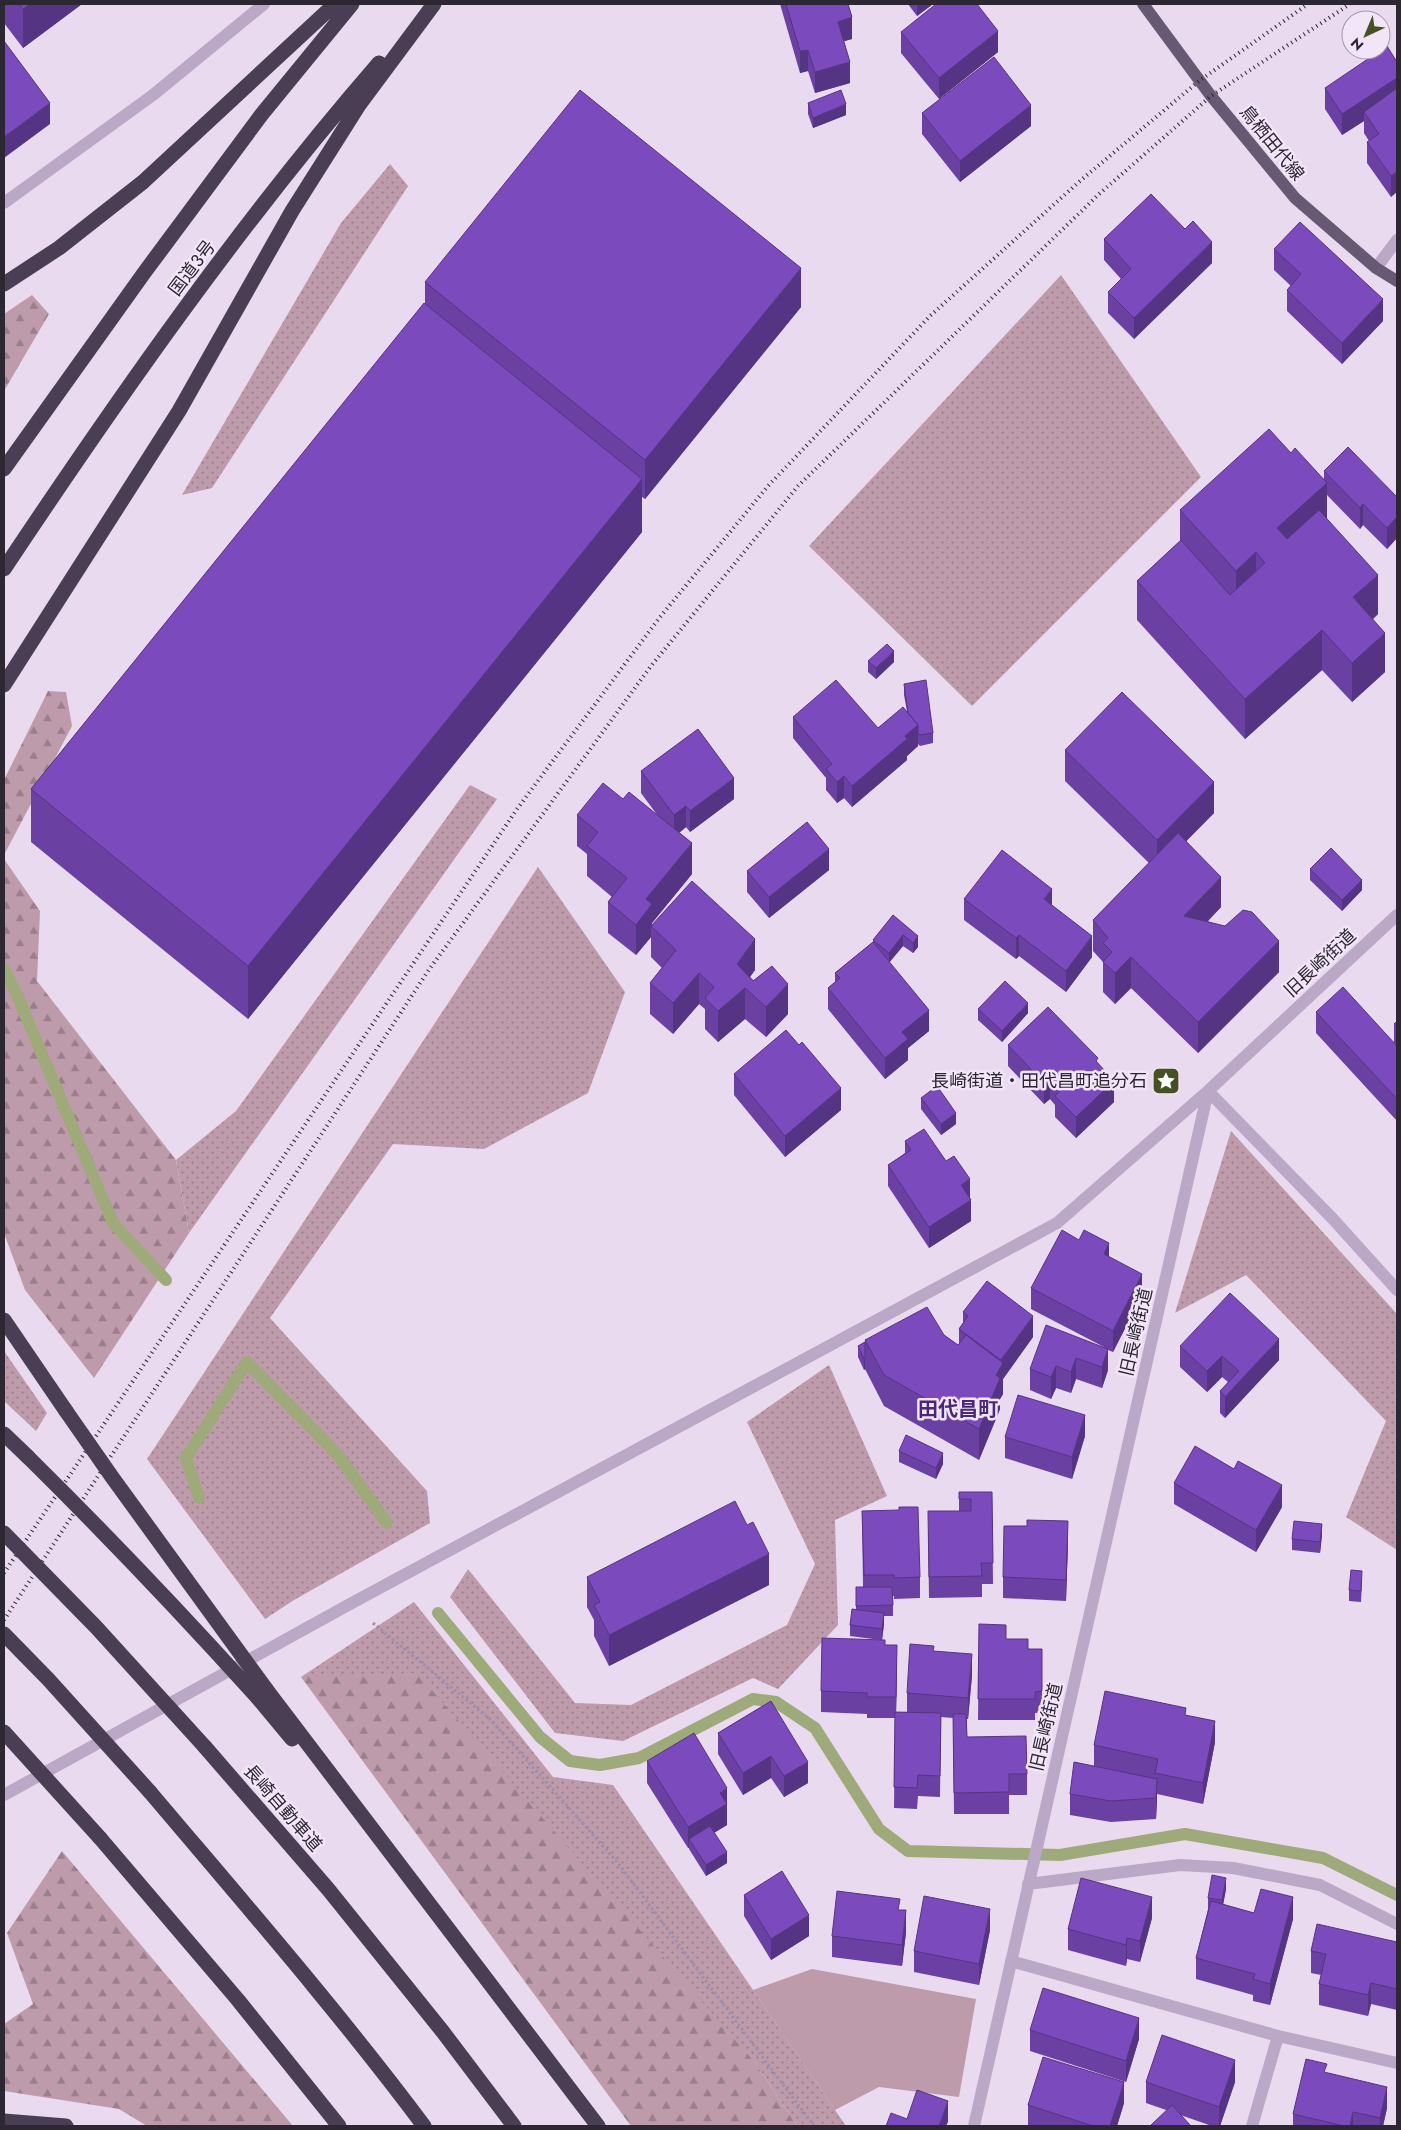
<svg xmlns="http://www.w3.org/2000/svg" width="1401" height="2130" viewBox="0 0 1401 2130" font-family="Jost,'Noto Sans JP',sans-serif">
  <style>
    .grass { fill: url(#grass-dots) }
    .forest { fill: url(#forest-firs) }
    .garden { fill: #bd9bab }
    .lines { fill: none; stroke-linecap: round; stroke-linejoin: round }
    .stream { stroke: #9faa7b; stroke-width: 12 }
    .path { stroke: #a08dad; stroke-width: 3; stroke-dasharray: 2.5 2.5; stroke-linecap: butt }
    .minor { stroke: #bba7c6; stroke-width: 12 }
    .major { stroke: #675974; stroke-width: 12 }
    .highway { stroke: #493e53; stroke-width: 15 }
    .rail { stroke: #2d2733; stroke-width: 4; stroke-dasharray: 1 4; stroke-linecap: butt }
    .highway-bridge { stroke: #493e53; stroke-width: 15 }
    .wall { fill: #6a40a2 }
    .shaded-wall { fill: #563484 }
    .building { fill: #7b4abc; stroke: #563484 }
    .labels { text-anchor: middle; dominant-baseline: central; stroke-width: 5; stroke-linejoin: round; paint-order: stroke }
    .street-label { font-size: 18px; fill: #2d2733; stroke: #f2e5f7 }
    .poi-label { font-size: 18px; fill: #2d2733; stroke: #f2e5f7; text-anchor: end }
    .quarter-label { font-size: 20px; font-weight: bold; fill: #4a267c; stroke: #f2e5f7 }
  </style>
  <defs>
    <pattern id="grass-dots" width="8" height="8" patternUnits="userSpaceOnUse" patternTransform="scale(1.25)"><rect width="8" height="8" fill="#bd9bab"/><path d="M2 2h.1M6 6h.1" fill="none" stroke="#9a7e8c" stroke-width="1.8" stroke-linecap="round"/></pattern>
    <pattern id="forest-firs" width="22" height="20" patternUnits="userSpaceOnUse" patternTransform="scale(1.25)"><rect width="22" height="20" fill="#bd9bab"/><path d="M5 1l3.5 6h-7zM16 11l3.5 6h-7z" fill="#9a7e8c"/></pattern>
  </defs>
  <rect width="100%" height="100%" fill="#e9daef"/>
  <path class="grass" d="M390 164 408 186 212 488 182 495 341 223Z
    M1061 275 1201 477 972 706 809 546Z
    M470 785 497 799 189 1233 176 1160 236 1111Z
    M538 867 625 992 588 1093 484 1149 393 1144 270 1318 427 1491 430 1523 294 1600 265 1619 147 1459Z
    M1231 1131 1397 1314V1553V1550L1346 1517 1386 1421 1246 1275 1175 1313Z
    M4 1351 47 1413 36 1431 4 1401Z
    M829 1365 887 1496 835 1520 838 1625 778 1689 753 1678 623 1741 555 1733 450 1597 468 1569 575 1703 631 1705 787 1625 815 1564 747 1422Z
    M414 1602 553 1777 613 1785 846 2126H797L756 2064 301 1677Z"/>
  <path class="forest" d="M32 295 49 314 4 391V314Z
    M48 691 66 692 72 726 4 855V780Z
    M4 859 40 911 37 981 176 1160 189 1233 94 1378 25 1290 4 1233Z
    M417 1673 756 2064 797 2126H631L301 1677Z
    M62 1851 293 2126H147L119 2109 4 2091V2024L33 2004 7 1933Z"/>
  <path class="garden" d="M812 1969 976 1999 959 2097 879 2087 835 2110 753 1990Z"/>
  <g class="lines">
    <path class="stream" d="M4 969 17 995 113 1223 166 1280
      M199 1498 186 1458 247 1362 338 1455 387 1523
      M438 1613 540 1737 570 1761 600 1765 639 1758 753 1699 776 1702 815 1728 879 1829 908 1851 1060 1855 1185 1834 1323 1858 1397 1895"/>
    <path class="path" d="M373 1623 491 1720 618 1863 814 2126"/>
    <path class="minor" d="M4 203 153 95 264 4
      M1376 268 1397 240
      M1208 1091 1333 1219 1397 1290
      M4 1795 350 1604 1057 1223 1208 1091 1397 915
      M1028 1884 1180 1865 1233 1868 1320 1885 1397 1924
      M1011 1961 1278 2036 1397 2063
      M974 2126 1208 1091
      M1252 2126 1278 2036"/>
    <path class="major" d="M1143 4 1211 96 1295 198 1376 268 1397 281"/>
    <path class="highway" d="M4 284 59 248 143 182 335 4
      M4 469 144 273 262 114 352 4
      M4 569C120 395 241 222 379 63
      M4 685 179 411 292 211 359 105 434 4
      M4 1320 66 1411
      M4 1434 28 1457
      M266 1689 598 2126
      M257 1697 292 1739
      M205 1747 328 1889 443 2032 514 2126
      M150 1792C243 1902 338 2011 424 2126
      M100 1838 238 2000 339 2126
      M4 2121 66 2126"/>
    <path class="rail" d="M4 1573 517 809 660 617 768 486 930 316 1080 181 1199 81 1308 4
      M4 1620 428 971 651 666 798 486 1098 195 1211 96 1350 4"/>
    <path class="highway-bridge" d="M66 1411 112 1477 266 1689
      M28 1457C107 1535 183 1615 257 1697
      M4 1533 96 1627 205 1747
      M4 1634 48 1679 150 1792
      M4 1732 100 1838"/>
  </g>
  <path class="wall" d="M4 4H82L23 48 4 23Z
    M780 4H848L852 39 844 41 850 83 815 93 808 71 800 73Z
    M908 4H933L917 16Z
    M901 32 998 52 939 99 901 53Z
    M1397 62 1391 197 1367 163V142L1369 141 1364 133V121L1342 135 1325 109V88Z
    M808 103 846 115 813 128 808 114Z
    M922 113 1031 126 960 182 922 134Z
    M1104 239 1212 263 1134 339 1108 313V292L1121 279 1104 260Z
    M1274 249 1383 321 1342 364 1287 311V290L1291 286 1274 270Z
    M425 282 801 307 645 499 642 497V532L248 1019 31 842V789L425 303Z
    M1291 453 1324 479V471L1397 497V538L1387 549 1363 525 1360 529 1327 495V519L1378 614 1373 619 1385 672 1352 702 1322 670 1245 739 1137 620V581L1180 541V510Z
    M868 661 894 662 876 679 868 672Z
    M904 684 933 733V743L920 746 918 744V746L907 756V760L852 807 844 798 837 803 826 790V778L793 738V717L878 728 907 711 904 695Z
    M1065 750 1214 813 1186 841 1221 907 1208 921 1279 972 1198 1053 1131 988 1115 1004 1103 992V962L1093 951V920L1149 863 1065 781Z
    M641 771 734 799 690 832 686 827 679 833 692 874 652 923V924L755 970 750 977 788 1014 766 1037 745 1019 718 1042 705 1029V1009L699 1004 673 1034 650 1014V983L662 968 651 957V937L636 955 608 933V902L612 897 587 876V854L577 846V815L623 799 658 816 641 793Z
    M1310 869 1362 890 1342 911 1310 880Z
    M829 870 769 918 747 892V871Z
    M964 899 1052 906 1092 957 1066 992 1019 956 1016 959 964 920Z
    M893 915 918 947 913 953 903 946 889 962 929 1031 908 1048V1060L885 1079 828 1009V988L835 982V973L873 942V940Z
    M978 1009 1028 1013 1002 1042 978 1020Z
    M1316 1012 1394 1042V1024L1397 1021V1121L1316 1033Z
    M799 1045 841 1110 785 1157 734 1095V1074Z
    M1008 1045 1098 1063 1114 1102 1076 1138 1055 1117V1105L1050 1099 1044 1104 1008 1066Z
    M921 1098 956 1124 941 1135 921 1109Z
    M905 1141 970 1198 971 1221 929 1248 888 1186V1165L905 1153Z
    M1109 1257 1142 1295 1113 1352 1108 1350V1370L1102 1388 1076 1379 1071 1393 1056 1388 1051 1399 1030 1390V1369L1104 1347 1031 1309V1288Z
    M963 1312 1033 1337 1003 1379V1394L1000 1399V1409L979 1460 884 1406 865 1369 864 1370 858 1357V1346L865 1342V1340L944 1335 958 1345 959 1344V1329L963 1323Z
    M1180 1346 1279 1360 1225 1418 1220 1413V1391L1228 1382 1222 1377 1207 1392 1180 1367Z
    M1085 1436 1072 1479 1005 1458V1437Z
    M899 1451 943 1464 936 1479 899 1462Z
    M1174 1483 1282 1507 1256 1552 1174 1504Z
    M959 1492H992L993 1584H982V1597L929 1598 928 1532 959 1511Z
    M862 1511 920 1577V1598L894 1599V1596H893V1616H884V1624L882 1640 897 1667 896 1712H907V1693L934 1651 972 1675 968 1719H967V1737L1027 1774V1795H1009V1814H954L953 1718 941 1717 940 1797 918 1796 917 1809 894 1808 895 1718H867V1714L821 1712V1691L881 1640 850 1636V1625L856 1610V1587H863Z
    M1027 1526 1068 1542 1066 1601 1003 1598V1577Z
    M1322 1535 1320 1553 1292 1550V1539Z
    M587 1577 769 1585 609 1666 594 1636V1620L587 1607Z
    M1362 1582 1361 1602 1349 1601V1590Z
    M979 1624 1006 1639 1028 1649H1042V1713H1035V1720H978Z
    M771 1701 808 1783 784 1797 771 1778 743 1795 718 1754V1733Z
    M1186 1715 1215 1742 1203 1804 1157 1794 1156 1819 1111 1822 1070 1815V1794L1094 1766V1745Z
    M647 1761 727 1809V1825L714 1833 727 1863 706 1876 689 1849V1848H688L647 1783Z
    M1226 1889 1223 1904 1254 1913 1293 1919 1270 2005 1253 2001V1995L1196 1979V1958L1208 1909V1898Z
    M744 1895 809 1936 771 1960 744 1916Z
    M1152 1918 1140 1962 1127 1959 1126 1966 1068 1950V1929Z
    M990 1930 979 1985 914 1972V1951Z
    M906 1932 902 1966 832 1957V1936Z
    M1397 1942V2010L1371 2004 1368 2016 1319 2005V1984L1321 1975 1311 1973V1951Z
    M1030 2030 1139 2039 1126 2082 1030 2051Z
    M1327 2073 1387 2108 1383 2126H1293V2114Z
    M1146 2082H1235L1220 2126H1212L1146 2103Z
    M1124 2103 1117 2126H1028V2105Z"/>
  <path class="shaded-wall" d="M30 4H82L23 48V9Z
    M919 4H933L917 16V5Z
    M852 17V39L838 43V22Z
    M998 31V52L939 99V78Z
    M808 50V71L800 73V51Z
    M850 62V83L815 93V72Z
    M1397 78V99L1364 112V121L1342 135V114Z
    M50 103V124L4 158V137Z
    M846 104V115L813 128V118Z
    M1031 105V126L960 182V161Z
    M1397 171V192L1391 197V176Z
    M1212 242V263L1134 339V318Z
    M801 268V307L645 499V460Z
    M1383 299V321L1342 364V343Z
    M642 479V532L248 1019V966Z
    M1327 483V523L1277 568V528Z
    M1363 504V525L1360 529V508Z
    M1397 517V538L1387 549V528Z
    M1256 552V592L1236 610V571Z
    M1378 575V614L1353 637V597Z
    M1322 630V670L1245 739V699Z
    M1385 633V672L1352 702V663Z
    M894 651V662L876 679V668Z
    M918 725V746L907 756V760L852 807V786L905 736Z
    M844 776V798L837 803V782Z
    M734 778V799L690 832V811Z
    M1214 782V813L1157 871V840Z
    M686 806V827L674 837V815Z
    M692 843V874L652 923V928L651 926V937L636 955V925L646 899Z
    M829 849V870L769 918V897Z
    M1221 877V907L1184 946V916Z
    M1362 880V890L1342 911V900Z
    M1052 889V910L1044 899Z
    M903 935V946L889 963V953Z
    M1019 935V956L1016 959V938Z
    M918 936V947L913 953V943Z
    M1092 936V957L1066 992V971Z
    M755 939V970L737 995 745 988V1019L718 1042V1011L737 964Z
    M1279 941V972L1198 1053V1022Z
    M1131 957V988L1115 1004V973Z
    M699 973V1004L673 1034V1003Z
    M788 984V1014L766 1037V1007Z
    M1028 1003V1013L1002 1042V1031Z
    M929 1010V1031L908 1048V1060L885 1079V1058L902 1032Z
    M1050 1078V1099L1044 1104V1083Z
    M1114 1081V1102L1076 1138V1117Z
    M841 1088V1110L785 1157V1136Z
    M956 1113V1124L941 1135V1124Z
    M970 1179V1200L961 1185Z
    M971 1200V1221L929 1248V1227Z
    M1109 1243V1265L1104 1254Z
    M1142 1274V1295L1113 1352V1331Z
    M1033 1316V1337L1003 1379V1394L1000 1399V1409L979 1460V1429L996 1375 1001 1366V1360Z
    M1279 1339V1360L1225 1418V1397Z
    M1108 1349V1370L1102 1388V1367Z
    M1222 1356V1377L1207 1392V1371Z
    M865 1358V1369L864 1370V1359Z
    M1076 1358V1379L1071 1393V1372Z
    M1056 1366V1388L1051 1399V1377Z
    M1085 1415V1436L1072 1479V1457Z
    M943 1453V1464L936 1479V1468Z
    M1282 1485V1507L1256 1552V1530Z
    M1068 1521V1542L1066 1601V1580Z
    M1322 1524V1535L1320 1553V1542Z
    M769 1554V1585L609 1666V1635Z
    M884 1613V1624L882 1640V1629Z
    M897 1645V1667L896 1718V1697Z
    M972 1654V1675L968 1719V1698Z
    M1215 1721V1742L1203 1804V1783Z
    M771 1756V1778L743 1795V1773Z
    M808 1762V1783L784 1797V1776Z
    M1157 1779V1801L1156 1819V1798Z
    M727 1788V1825L693 1845 689 1839V1848H688V1827L720 1793Z
    M727 1852V1863L706 1876V1865Z
    M1226 1878V1889L1222 1911V1900Z
    M1152 1897V1918L1140 1962V1941Z
    M1293 1897V1919L1270 2005V1984Z
    M990 1909V1930L979 1985V1964Z
    M906 1910V1932L902 1966V1945Z
    M809 1915V1936L771 1960V1939Z
    M1127 1938V1959L1126 1966V1945Z
    M1371 1983V2004L1368 2016V1995Z
    M1139 2018V2039L1126 2082V2061Z
    M1235 2060V2082L1220 2126H1219V2107Z
    M1124 2082V2103L1117 2126H1110Z
    M1387 2087V2108L1383 2126H1380V2118Z
    M948 2101V2122L946 2126H939Z
    M1353 2112V2126H1350Z"/>
  <path class="building" d="M19 4H30L23 9Z
    M786 4H848L852 17 838 22 850 62 815 72 808 50 800 51Z
    M936 4H977L998 31 939 78 901 32Z
    M4 41 50 103 4 137Z
    M1387 46 1397 62V78L1342 114 1325 88Z
    M994 57 1031 105 960 161 922 113Z
    M1397 88V171L1391 176 1367 142 1379 134 1364 112Z
    M580 90 801 268 645 460 425 282Z
    M841 90 846 104 813 118 808 103Z
    M1151 194 1185 229 1193 221 1212 242 1134 318 1108 292 1131 269 1104 239Z
    M1300 222 1383 299 1342 343 1287 290 1301 274 1274 249Z
    M424 303 642 479 248 966 31 789Z
    M1269 429 1291 453 1295 448 1327 483 1277 528 1287 539 1319 510 1378 575 1353 597 1385 633 1352 663 1322 630 1245 699 1137 581 1181 540 1230 595 1265 563 1256 552 1236 571 1180 510Z
    M1348 447 1397 497V517L1387 528 1363 504 1360 508 1324 471Z
    M887 644 894 651 876 668 868 661Z
    M836 680 878 728 903 707 918 725 905 736 907 739 852 786 844 776 837 782 826 769 832 764 793 717Z
    M926 680 933 733 920 735 918 733V725L908 713 904 684Z
    M1122 692 1214 782 1157 840 1065 750Z
    M698 729 734 778 690 811 686 806 674 815 641 771Z
    M603 783 623 799 629 792 692 843 646 899 652 904 636 925 608 902 627 878 587 846 598 832 577 815Z
    M807 822 829 849 769 897 747 871Z
    M1178 833 1221 877 1184 916 1225 926 1243 910 1252 912 1279 941 1198 1022 1131 957 1115 973 1103 962 1112 952 1103 943 1108 938 1093 920Z
    M1331 848 1362 880 1342 900 1310 869Z
    M1002 850 1052 889 1044 899 1092 936 1066 971 1019 935 1016 938 964 899Z
    M692 881 755 939 737 964 753 981 772 966 788 984 766 1007 745 988 718 1011 705 998 714 987 699 973 673 1003 650 983 676 950 651 926Z
    M893 915 918 936 913 943 903 935 889 953 873 940Z
    M873 942 929 1010 902 1032 908 1039 885 1058 828 988 840 978 835 973Z
    M1005 981 1028 1003 1002 1031 978 1009Z
    M1343 987 1397 1046V1099L1316 1012Z
    M1048 1007 1098 1058 1096 1061 1114 1081 1076 1117 1055 1096 1061 1090 1050 1078 1044 1083 1008 1045Z
    M1397 1021V1027L1394 1024Z
    M786 1030 799 1045 802 1042 841 1088 785 1136 734 1074Z
    M937 1086 956 1113 941 1124 921 1098Z
    M924 1129 946 1161 954 1156 970 1179 961 1185 971 1200 929 1227 888 1165 911 1150 905 1141Z
    M1062 1230 1079 1240 1084 1230 1109 1243 1104 1254 1142 1274 1113 1331 1031 1288Z
    M987 1281 1033 1316 1001 1360 959 1329 968 1316 963 1312Z
    M1230 1293 1279 1339 1225 1397 1220 1391 1239 1371 1222 1356 1207 1371 1180 1346Z
    M927 1307 944 1335 958 1345 966 1335 1003 1363 996 1375 1000 1378 979 1429 884 1375 865 1340Z
    M1046 1325 1108 1349 1102 1367 1076 1358 1071 1372 1056 1366 1051 1377 1030 1369Z
    M865 1342V1358L864 1359 858 1346Z
    M1018 1395 1085 1415 1072 1457 1005 1437Z
    M906 1435 943 1453 936 1468 899 1451Z
    M1195 1446 1234 1469 1238 1461 1282 1485 1256 1530 1174 1483Z
    M959 1492H992L993 1563H981L982 1576 929 1577 928 1511H971V1499H959Z
    M735 1501 747 1525 753 1522 769 1554 609 1635 594 1605 600 1602 587 1577Z
    M899 1507H918L920 1577 894 1578V1575H864L862 1511 899 1510Z
    M1027 1520 1068 1521 1066 1580 1003 1577 1004 1526H1027Z
    M1294 1521 1322 1524 1320 1542 1292 1539Z
    M1351 1570 1362 1571 1361 1591 1349 1590Z
    M856 1587H892L893 1605 856 1606Z
    M852 1609 884 1613 882 1629 850 1625Z
    M979 1624 1006 1625V1639H1028V1649H1042V1691L1035 1692V1699H978Z
    M822 1638 885 1640V1645H897L896 1697H867V1693L821 1691Z
    M910 1644 934 1646 933 1651 972 1654 968 1698 907 1693Z
    M1105 1691 1186 1708 1185 1715 1215 1721 1203 1783 1155 1773 1158 1759 1094 1745Z
    M771 1701 808 1762 784 1776 771 1756 743 1773 718 1733Z
    M895 1712 941 1713 940 1776 918 1775 917 1788 894 1787Z
    M953 1714H966L967 1737 1026 1736 1027 1774H1009V1792L954 1793Z
    M694 1733 727 1788 720 1793 727 1804 688 1827 647 1761Z
    M1074 1762 1157 1779 1156 1798 1111 1801 1070 1794Z
    M710 1826 727 1852 706 1865 689 1839Z
    M782 1871 809 1915 771 1939 744 1895Z
    M1212 1875 1226 1878 1222 1900 1208 1898Z
    M1081 1878 1152 1897 1140 1941 1127 1938 1126 1945 1068 1929Z
    M1261 1889 1293 1897 1270 1984 1253 1979 1255 1974 1196 1958 1211 1901 1254 1913Z
    M837 1891 900 1899 898 1910H906L902 1945 832 1936Z
    M924 1896 990 1909 979 1964 914 1951Z
    M1317 1924 1397 1942V1989L1371 1983 1368 1995 1319 1984 1326 1954 1311 1951Z
    M1043 1988 1139 2018 1126 2061 1030 2030Z
    M1162 2035 1235 2060 1219 2107 1146 2082Z
    M1043 2057 1124 2082 1110 2126H1093L1028 2105Z
    M1306 2059 1327 2064 1324 2072 1387 2087 1380 2118 1353 2112 1350 2126H1344L1293 2114Z
    M917 2090 948 2101 939 2126H886L891 2113 907 2119Z
    M1172 2105 1191 2126H1150Z"/>
  <defs>
    <symbol id="sight-square" viewBox="-11 -11 22 22"><rect x="-9" y="-9" width="18" height="18" rx="4" fill="#455120" stroke="#f2e5f7"/><path d="M0-6L1.8-2.2L6-1.7L2.9 1.2L3.7 5.4L0 3.3L-3.7 5.4L-2.9 1.2L-6-1.7L-1.8-2.2Z" fill="#fff"/></symbol>
  </defs>
  <g fill-rule="evenodd">
    <use href="#sight-square" x="1150" y="1065" width="32" height="32"/>
  </g>
  <g class="labels">
    <g class="street-label">
      <text transform="translate(1272 143) rotate(51)">鳥栖田代線</text>
      <text transform="translate(192 268) rotate(-53)">国道3号</text>
      <text transform="translate(1320 963) rotate(-43)">旧長崎街道</text>
      <text transform="translate(1136 1332) rotate(-77)">旧長崎街道</text>
      <text transform="translate(1046 1727) rotate(-77)">旧長崎街道</text>
      <text transform="translate(283 1808) rotate(49)">長崎自動車道</text>
    </g>
    <g class="poi-label">
      <text x="1147" y="1081">長崎街道・田代昌町追分石</text>
    </g>
    <g class="quarter-label">
      <text x="958" y="1409">田代昌町</text>
    </g>
  </g>
  <rect width="1401" height="2130" fill="none" stroke="#2d2733" stroke-width="10"/>
  <g transform="translate(1366 35) rotate(224)"><circle r="24" fill="#f2e5f7" stroke="#a399a9"/>
  <path d="M0-4L9 19L0 12L-9 19Z" fill="#455120"/>
  <text y="-8" font-size="14" font-weight="bold" text-anchor="middle" fill="#2d2733">N</text>
  </g>
</svg>
